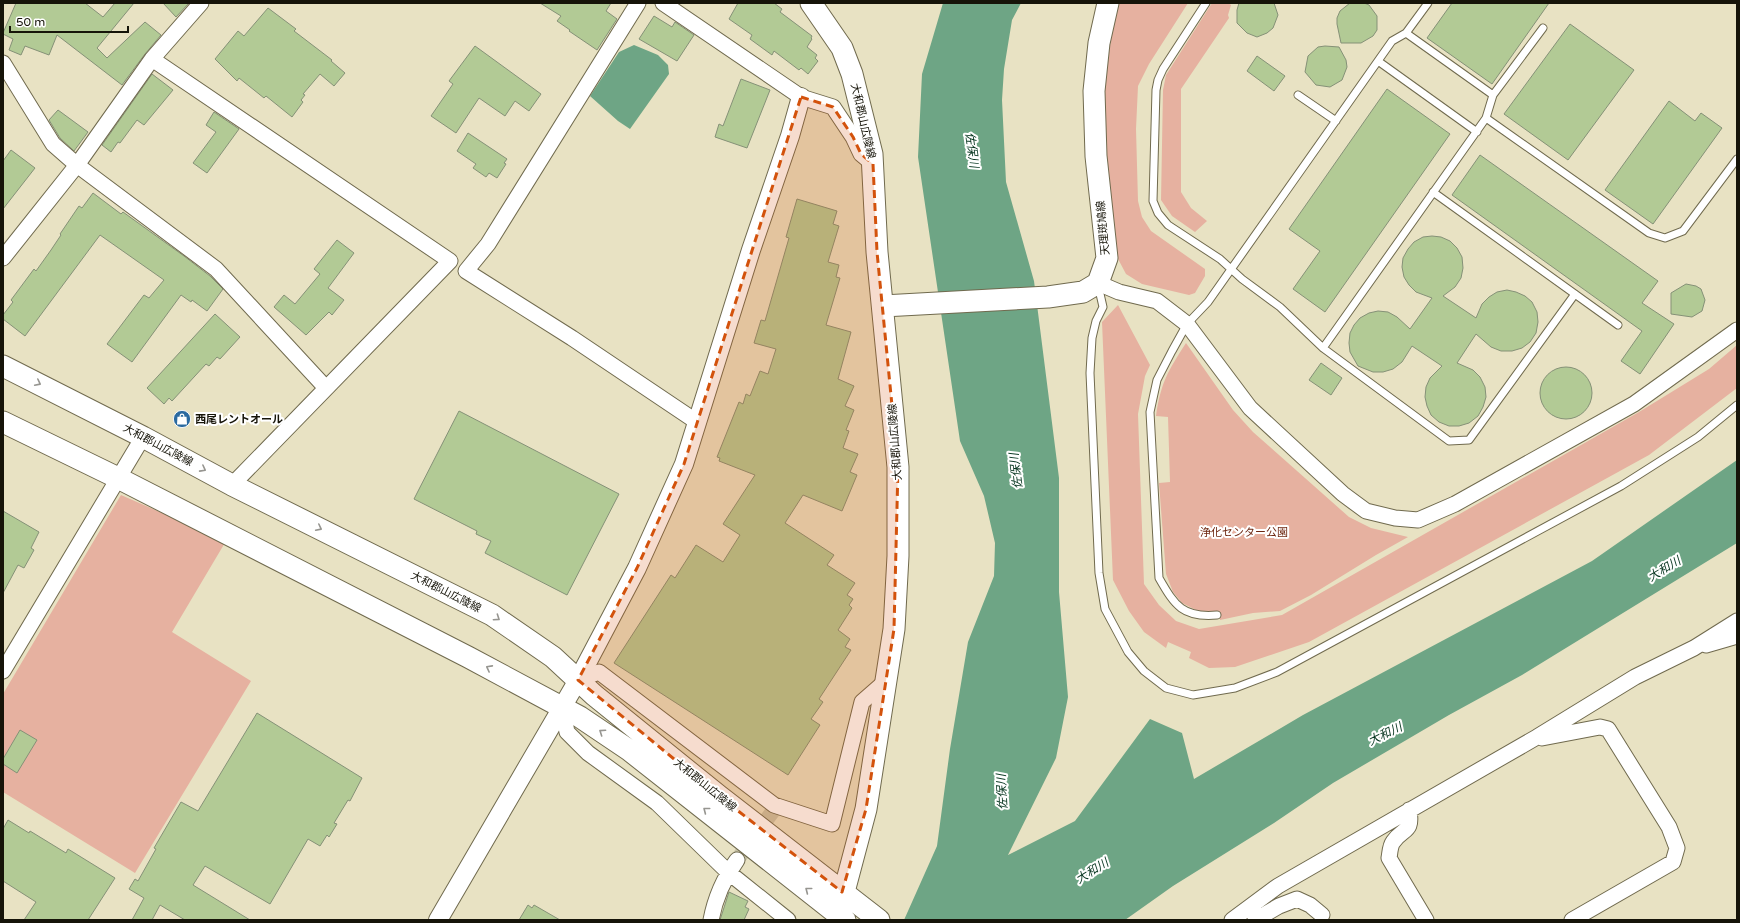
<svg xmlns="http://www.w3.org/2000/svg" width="1740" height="923" viewBox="0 0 1740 923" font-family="'Varela Round','Noto Sans JP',sans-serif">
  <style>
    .green { fill: #e6b1a0 }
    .water { fill: #6ea585 }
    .building { fill: #b2ca95; stroke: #859177 }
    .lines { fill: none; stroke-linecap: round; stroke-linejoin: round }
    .minor-tunnel { stroke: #c8c3a7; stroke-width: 15; stroke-dasharray: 15 8; stroke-linecap: butt }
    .service-casing { stroke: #706a4e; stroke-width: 9 }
    .minor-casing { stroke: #706a4e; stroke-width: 17 }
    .tertiary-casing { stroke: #706a4e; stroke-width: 20 }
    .secondary-casing { stroke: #706a4e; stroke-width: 23 }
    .service { stroke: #fff; stroke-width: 7 }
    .minor { stroke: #fff; stroke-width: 15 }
    .tertiary { stroke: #fff; stroke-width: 18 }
    .secondary { stroke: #fff; stroke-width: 21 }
    .oneway { stroke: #969590 }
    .marked { fill: #d3520c; fill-opacity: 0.2; stroke: #d3520c; stroke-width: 3; stroke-dasharray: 8 5; stroke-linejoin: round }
    .labels { text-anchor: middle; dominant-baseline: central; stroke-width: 4; stroke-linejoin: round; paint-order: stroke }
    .street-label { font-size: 11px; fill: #161409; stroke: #fff }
    .poi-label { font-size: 11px; font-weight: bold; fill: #161409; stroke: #fff; text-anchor: start }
    .park-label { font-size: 11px; fill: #6d2710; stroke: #fff }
    .water-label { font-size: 12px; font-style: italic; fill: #073620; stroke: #fff }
  </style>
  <rect width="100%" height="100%" fill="#e8e2c3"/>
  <path class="green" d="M1118 3H1188L1149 64 1138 86 1136 129 1138 201 1142 217 1151 231 1205 269V276L1195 293 1189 295 1142 284 1126 274 1117 257C1112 219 1105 180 1103 142 1102 95 1108 49 1118 3Z
    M1212 3H1228L1231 5 1228 15 1229 18 1181 89V192L1191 208 1207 221 1195 232 1172 216 1161 200 1163 90 1166 75Z
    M1118 305 1150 365 1145 376 1138 414 1144 584 1159 605 1176 621 1199 629 1282 615 1639 412 1709 369 1737 345V388L1649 455 1309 642 1235 667 1209 668 1189 658 1191 652 1168 642 1166 648 1144 632 1129 611 1113 580 1102 322Z
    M1186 343 1233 410 1253 432 1349 517 1371 528 1408 537 1376 555 1311 595 1280 611 1253 613 1220 620V612L1218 611 1200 612 1182 603 1173 592 1166 574 1159 483 1170 482 1168 417 1156 416C1161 382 1168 371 1186 343Z
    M121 495 226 541 172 632 251 681 135 873 3 792V694Z"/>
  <path class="water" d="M943 3H1021L1012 20 1004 69 1002 100 1006 182 1034 281 1059 478V592L1068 697 1056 758 1008 855 1075 821 1150 719 1182 733 1194 779 1303 715 1592 561 1737 460V543L1522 675 1449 715 1333 783 1274 823 1173 886 1125 920H904L937 846 950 749 968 642 994 576 995 543 984 496 960 441 918 157 922 74Z
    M634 45 658 55 668 65 669 74 630 129 618 121 590 96 619 52Z"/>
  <path class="building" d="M16 3H85L103 17 115 3H134L97 48 107 58 145 22 161 35 145 54 122 85 57 35 49 55 25 46 21 55 9 50 13 39 3 34V33Z
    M163 3H189L176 17Z
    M540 3H611L606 11 617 19 597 50 569 31 570 30 557 21 561 16Z
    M738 3H774L782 9 780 12 812 36 811 38 812 39 807 47 817 55 815 58 818 61 808 74 801 68 799 70 774 51 772 55 750 39 752 35 729 19Z
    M1239 3H1274L1278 15 1273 28 1267 33 1257 37 1247 33 1237 23V10Z
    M1350 3H1364L1369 5 1377 16V30L1373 36 1361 43H1341L1337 24V18L1340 11Z
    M1452 3H1549L1492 84 1427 38Z
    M268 8 296 29 294 31 332 60 331 61 345 73 334 86 320 74 303 94 305 95 301 100 303 102 292 117 266 96 264 98 239 78 237 81 215 59 238 31 244 36Z
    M654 16 672 27 675 22 694 35 677 61 639 39Z
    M1570 24 1634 70 1568 160 1504 114Z
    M475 46 541 94 529 111 515 101 505 116 479 98 456 133 431 116 453 84 449 81Z
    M1325 46 1339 47 1346 60 1347 67 1342 80 1330 87 1316 85 1305 72 1308 56 1318 47Z
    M1257 56 1285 76 1274 91 1247 71Z
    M152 74 173 90 144 125 137 120 120 143 118 142 111 152 102 145Z
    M741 79 770 90 747 148 715 137 719 124 723 126Z
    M1387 89 1450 134 1325 312 1293 289 1320 251 1289 229Z
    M1669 101 1695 121 1701 113 1722 128 1653 224 1605 190Z
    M58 110 88 132 74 151 60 138 49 120Z
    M214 112 239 129 207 173 193 163 216 132 206 125Z
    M468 133 507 159 504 163 506 164 497 178 489 173 486 177 473 168 476 164 457 151Z
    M11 150 35 168 3 209V161Z
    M1480 155 1658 281 1642 303 1674 324 1640 374 1621 361 1642 331 1452 195Z
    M93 193 121 214 123 212 184 256 210 276 223 289 207 311 192 300 191 302 181 295 132 362 107 344 144 295 149 298 164 280 100 235 25 336 3 319V315L13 302 11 300 34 269 36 271 51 250 61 235 60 234 79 206 82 208Z
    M797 199 837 211 833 224 839 226 828 262 839 265 836 277 840 278 826 325 851 332 838 379 854 386 845 406 854 410 846 430 849 431 843 448 858 454 850 472 857 475 842 511 803 495 785 523 834 555 827 565 855 583 847 595 853 599 849 605 852 608 838 630 850 639 845 647 851 650 819 699 823 702 811 719 820 725 788 775 614 663 671 575 675 578 696 545 723 562 740 535 723 524 755 475 719 461 720 458 717 457 739 402 743 404 746 394 750 396 760 371 768 374 776 349 754 343 761 320 765 321 789 238 786 237Z
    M1432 236 1441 237 1450 241 1457 248 1462 257 1463 268 1461 278 1455 287 1443 296 1476 318 1482 304 1489 297 1497 292 1507 290 1516 292 1525 296 1532 302 1537 312 1538 322 1536 333 1530 342 1522 348 1512 351H1501L1491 347 1476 334 1457 363 1473 370 1480 377 1485 387 1486 397 1483 407 1478 416 1469 423 1459 426H1449L1439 422 1431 415 1427 406 1425 397 1426 387 1430 378 1442 366 1412 346 1402 362 1393 369 1383 372H1373L1358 366 1350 352 1349 343 1350 333 1354 325 1360 318 1369 313 1378 311 1388 312 1397 317 1410 329 1432 298 1416 292 1409 285 1404 277 1402 267 1403 258 1408 249 1414 242 1423 237Z
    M337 240 354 253 328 288 344 300 332 315 329 312 306 335 274 307 284 295 295 304 320 274 314 269Z
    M1686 284 1696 286 1701 289 1705 300 1702 311 1692 317 1671 314V293Z
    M215 314 240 337 220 359 217 357 209 366 206 364 172 401 169 398 164 404 147 388Z
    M1321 363 1342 378 1331 395 1309 380Z
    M1540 393a26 26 0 1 1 52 0a26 26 0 1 1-52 0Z
    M459 411 619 494 567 595 485 553 491 541 476 534 477 531 414 499Z
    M3 511 39 532 31 548 34 550 24 568 18 565 3 593Z
    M257 713 362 778 350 801 348 800 334 823 337 824 329 837 327 835 320 846 308 839 270 904 205 866 193 885 250 920H185L160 905 152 920H132L144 898 129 889 135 879 138 881 156 849 154 848 181 802 198 811Z
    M20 730 37 740 17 773 3 764V759Z
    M8 820 29 833 30 831 66 853 68 849 115 878 88 920H24L36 902 3 881V829Z
    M729 892 748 901 745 907 749 909 744 920H720Z
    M528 905 532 908 534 905 560 920H519Z"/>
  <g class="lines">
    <path class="minor-tunnel" d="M737 860 773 811"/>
    <defs>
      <path id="service" d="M1206 3 1163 69 1158 80 1156 90 1153 201 1158 213 1168 225 1220 259 1242 279 1280 307 1323 348 1449 441 1469 440 1575 294
        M1406 33 1493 95
        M1378 61 1477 132
        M1298 95 1336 121
        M1486 118 1649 233 1665 238 1683 231 1737 159
        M1433 192 1618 325
        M1098 285 1103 307 1096 321 1092 338 1090 373 1099 573 1105 609 1128 652 1144 671 1166 688 1193 695 1235 688 1277 672 1621 486 1698 437 1737 405
        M1323 348 1486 118 1493 95 1543 28
        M1217 615C1183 618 1175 606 1159 578L1150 412 1157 380 1172 351 1187 324 1208 302 1392 41 1406 33 1428 3"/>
      <path id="minor" d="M638 3 488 244 466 271 572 338 697 422
        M663 3 801 97 833 107 853 137 861 154 873 164
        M152 59 450 261 232 485
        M3 63 53 144 77 165 216 269 326 388
        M3 258 77 165 152 59 201 3
        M1098 283 1119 292 1157 301 1187 324 1250 408 1343 494 1366 511 1395 518 1418 520 1455 504 1634 404 1737 330
        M1706 645 1737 636
        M3 671 143 437
        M578 680 599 672 774 805 832 824 862 702 886 681
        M562 707 567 732 588 753 657 803 728 872 788 920
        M1542 738 1600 727 1608 729 1669 827 1677 848 1673 862 1572 920
        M1409 810C1413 834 1403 827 1393 842 1390 846 1390 853 1389 858L1426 920
        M711 920C715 899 724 878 737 860
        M1232 920 1278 886 1537 737 1635 677 1694 648 1737 621
        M1255 920 1279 906 1297 899 1310 905 1322 915"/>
      <path id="tertiary" d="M438 920 578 680 637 568 684 464 751 250 790 136 801 97"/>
      <path id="secondary" d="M811 3 842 48 852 74 872 154 877 252 898 467V556L894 629 866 809 841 903
        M883 306 1048 297 1083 292 1098 283 1107 258 1096 156 1094 91 1099 43 1108 3
        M3 366 143 437 232 485 492 615 553 657 594 695 719 796 879 920
        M3 422 118 478 468 657 580 717 629 750 845 920"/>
    </defs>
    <use href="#service" class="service-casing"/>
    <use href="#minor" class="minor-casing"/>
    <use href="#tertiary" class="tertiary-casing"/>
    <use href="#secondary" class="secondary-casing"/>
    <use href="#service" class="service"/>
    <use href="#minor" class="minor"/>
    <use href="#tertiary" class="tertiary"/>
    <use href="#secondary" class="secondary"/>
  </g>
  <defs><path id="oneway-chevron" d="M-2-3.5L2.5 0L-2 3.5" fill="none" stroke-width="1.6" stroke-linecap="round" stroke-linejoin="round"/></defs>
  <g class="oneway">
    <use href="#oneway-chevron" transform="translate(38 383) rotate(27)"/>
    <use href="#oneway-chevron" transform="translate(203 469) rotate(28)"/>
    <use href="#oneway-chevron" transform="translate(319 528) rotate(27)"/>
    <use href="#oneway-chevron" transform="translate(497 618) rotate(34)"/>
    <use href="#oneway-chevron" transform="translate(489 668) rotate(-152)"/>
    <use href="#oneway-chevron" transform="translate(602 732) rotate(-146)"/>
    <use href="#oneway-chevron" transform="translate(706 810) rotate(-142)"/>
    <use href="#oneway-chevron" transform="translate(808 890) rotate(-142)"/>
  </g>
  <path class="marked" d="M801 97 833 107 853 137 861 154 873 164 877 252 898 467 894 629 866 809 842 892 719 796 578 680 637 568 684 464Z"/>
  <defs>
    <symbol id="shop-disc" viewBox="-11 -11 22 22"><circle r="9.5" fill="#2b6aa0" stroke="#fff"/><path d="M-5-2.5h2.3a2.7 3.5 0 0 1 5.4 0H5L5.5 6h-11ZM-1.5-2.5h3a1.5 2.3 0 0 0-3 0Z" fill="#fff"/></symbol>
  </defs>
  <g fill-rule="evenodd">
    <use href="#shop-disc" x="172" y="409" width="20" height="20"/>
  </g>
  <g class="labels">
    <g class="street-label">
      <text transform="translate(863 121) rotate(77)">大和郡山広陵線</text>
      <text transform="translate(1103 228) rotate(-95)">天理斑鳩線</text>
      <text transform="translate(895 442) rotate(-94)">大和郡山広陵線</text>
      <text transform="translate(158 445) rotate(28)">大和郡山広陵線</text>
      <text transform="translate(446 592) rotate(27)">大和郡山広陵線</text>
      <text transform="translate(705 785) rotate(39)">大和郡山広陵線</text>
    </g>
    <g class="poi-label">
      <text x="195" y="419">西尾レントオール</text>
    </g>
    <g class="park-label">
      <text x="1244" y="532">浄化センター公園</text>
    </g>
    <g class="water-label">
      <text transform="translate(972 150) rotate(82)">佐保川</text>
      <text transform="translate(1016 471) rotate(-97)">佐保川</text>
      <text transform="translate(1664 569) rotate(-31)">大和川</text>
      <text transform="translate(1385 734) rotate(-26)">大和川</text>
      <text transform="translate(1002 792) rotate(-93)">佐保川</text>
      <text transform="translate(1092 871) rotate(-32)">大和川</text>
    </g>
  </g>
  <rect width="1740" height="923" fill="none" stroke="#161409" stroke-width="8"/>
  <path d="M10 26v6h118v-6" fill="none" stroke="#161409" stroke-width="2"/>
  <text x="16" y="26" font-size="12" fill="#161409" stroke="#ffffff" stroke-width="3" paint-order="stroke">50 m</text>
</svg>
